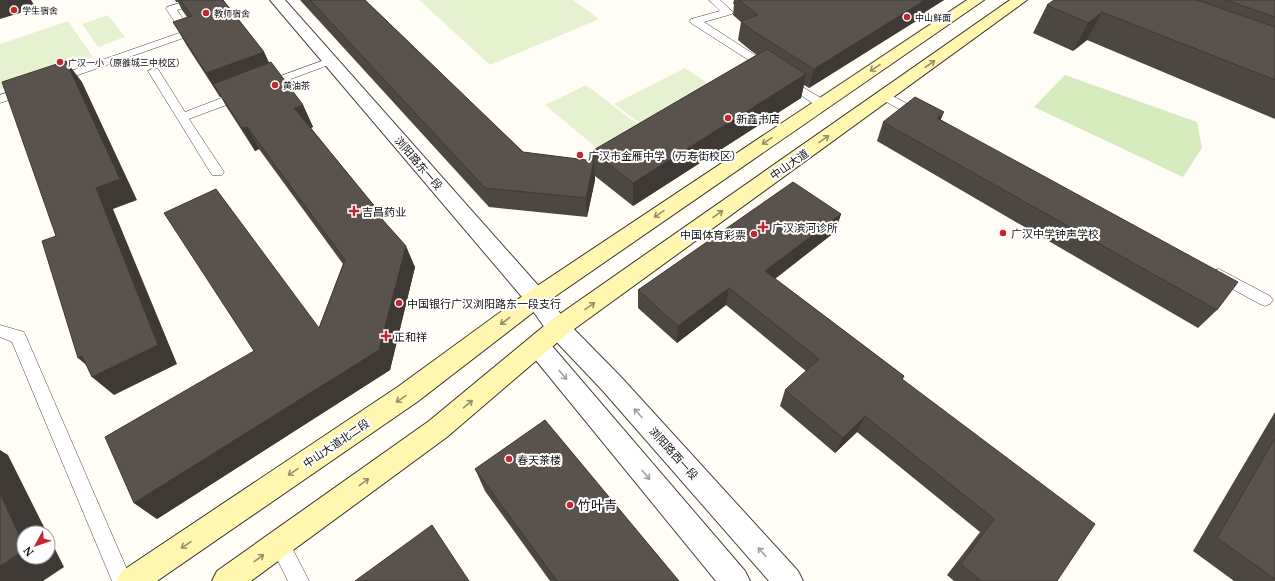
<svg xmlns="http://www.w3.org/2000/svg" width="1275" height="581" viewBox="0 0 1275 581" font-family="'Noto Serif','Noto Sans SC',serif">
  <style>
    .green { fill: #d5ebbd }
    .pitch { fill: #e6f2cf }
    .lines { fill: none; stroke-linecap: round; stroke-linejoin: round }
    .service-casing { stroke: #444; stroke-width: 1 }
    .tertiary-casing { stroke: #444; stroke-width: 2 }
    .secondary-casing { stroke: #333; stroke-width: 2 }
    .service { fill: #fff; fill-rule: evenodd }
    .tertiary { fill: #fff; fill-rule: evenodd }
    .secondary { fill: #fff6b0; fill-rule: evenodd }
    .wall { fill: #4d4742 }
    .shaded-wall { fill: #3f3936 }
    .building { fill: #5a524d; stroke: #3f3936 }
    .oneway { stroke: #948f68 }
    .oneway2 { stroke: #a0a0a0 }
    .poi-dot { fill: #c4262e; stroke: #fff; stroke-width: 1.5 }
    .labels { text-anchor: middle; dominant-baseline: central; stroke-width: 4; stroke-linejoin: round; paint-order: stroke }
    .far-poi-label { font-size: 9px; fill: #111; stroke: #fff; text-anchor: start }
    .poi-label { font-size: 11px; fill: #111; stroke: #fff; text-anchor: start }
    .street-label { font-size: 11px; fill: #111; stroke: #fff }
    .near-poi-label { font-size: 13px; fill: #111; stroke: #fff; text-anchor: start }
  </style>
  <rect width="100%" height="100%" fill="#fffdf5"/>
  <path class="green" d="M1065 75 1197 122 1202 148 1183 177 1034 107Z"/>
  <path class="pitch" d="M419 0H573L599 19 490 65Z
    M108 15 125 37 98 47 82 24Z
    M68 21 93 57 0 90V44Z
    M685 68 719 91 648 129 614 104Z
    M586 85 646 131 604 154 545 105Z"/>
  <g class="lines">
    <defs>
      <path id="service" d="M189 0H205L204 2 177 10 193 33 192 35 61 81 57 82 51 79 53 77 182 32 166 9 167 7Z
        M709 0H720L733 12 732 14 704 22 772 66 774 68 772 70H764L691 23 690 21 691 19 720 11Z
        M330 58 334 59 336 61 334 63 269 87 265 89 259 85 261 83Z
        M154 68 158 69 185 112 237 92H245L247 95 245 98 189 119 224 172 222 175H212L148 71Z
        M786 77 826 101 828 104 826 107H818L782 82 780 80 782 78Z
        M26 86 32 90 30 93 0 103V95Z
        M885 92 925 113 927 116 921 120 917 119 881 99 879 96Z
        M1219 269 1270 296 1273 300 1270 304 1265 306 1260 304 1214 279 1212 275 1214 271Z
        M0 325 24 332 132 581H112L12 342 0 337Z
        M279 533 286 536 309 581H288L269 543 272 536Z"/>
      <path id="tertiary" d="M270 0H285L544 292 566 321 621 377 798 571 803 581H769L603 391 550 335 528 304Z
        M538 336 546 339 745 571 750 581H716L530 353 526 346 530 339Z"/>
      <path id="secondary" d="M967 0H984L544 304 417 402 157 581H117L122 571 399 386 528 292Z
        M1010 0H1027L566 335 447 437 251 581H212L217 571 429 421 550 321Z"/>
    </defs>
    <use href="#service" class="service-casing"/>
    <use href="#tertiary" class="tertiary-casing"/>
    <use href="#secondary" class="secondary-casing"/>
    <use href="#service" class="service"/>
    <use href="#tertiary" class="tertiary"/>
    <use href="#secondary" class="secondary"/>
  </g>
  <path class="wall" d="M175 0H223L264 52 269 63 303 105 313 127 311 128 376 208 380 217 415 267 390 370 157 519 134 503 319 328 343 264 259 149 255 151 226 106 221 97H220L187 46 173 22 187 17 182 10 178 2H176Z
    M300 0H365L523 152 592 161V151L757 55 750 50 738 40 741 22 733 15 734 4H733L734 0H944L925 12 924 16 809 88 804 85 801 98 633 206 595 176V180L587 217 489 207Z
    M1054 0H1275V119L1087 40 1073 51 1033 33 1047 5Z
    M941 120 1217 310 1198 328 877 141 883 122Z
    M841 214 835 232 775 279 904 376 902 380 1057 581H954L947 575 980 532 857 432 835 453 780 406 785 390 806 371 726 305 677 343 638 308V290Z
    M1275 412V581H1234L1193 551Z
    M475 469 679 581H550L485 491Z"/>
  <path class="shaded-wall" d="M0 0H31L36 8 0 19Z
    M925 0H944L925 12 924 16 809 88 814 69Z
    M1102 12 1087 40 1073 51 1088 23Z
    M264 52 276 77 213 84 221 97H220L206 73Z
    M66 61 82 82 137 200 113 209 177 364 114 395 92 377 97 374 78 358Z
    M806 74 801 98 633 206V183Z
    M303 105 313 127 305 130 294 108Z
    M944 112 936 131 937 118Z
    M247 127 259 149 255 151 242 128Z
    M594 161 595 180 587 217 586 198Z
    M376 208 385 229 373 209Z
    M841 214 835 232 761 289 765 271Z
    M406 246 415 267 390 370 157 519 134 503Z
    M729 288 726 305 677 343 678 326Z
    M865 416 857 432 835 453 843 438Z
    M0 450 8 455 47 533H24V546L0 494Z
    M48 535 64 567 43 581H0V566L24 550V557H48Z"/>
  <path class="building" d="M180 0H223L264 52 206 73 173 22 192 16Z
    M310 0H365L523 152 594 161 586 198 485 188Z
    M739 0H925L814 69 753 31 741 21 758 15Z
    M1054 0H1197L1275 27V80L1102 12 1088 23 1047 5Z
    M1226 0H1275V17Z
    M767 49 806 74 633 183 592 151Z
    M66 61 120 179 96 188 158 345 92 377 82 356 78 358 42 241 56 236 2 82Z
    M271 62 303 105 294 108 376 208 373 209 406 246 379 350 134 503 105 437 254 351 164 213 216 189 319 328 345 260 247 127 242 128 213 84Z
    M915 97 944 112 937 118 1238 282 1217 310 883 122Z
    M793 182 841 214 765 271 904 376 902 379 1095 524 1057 581H981L961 564 994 519 865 416 843 438 785 390 819 359 729 288 678 326 638 290Z
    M545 420 679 581H557L475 469Z
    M1275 438V579L1217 538Z
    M0 494 24 546V550L0 566Z
    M432 525 469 581H355Z"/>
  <defs><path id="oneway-shaft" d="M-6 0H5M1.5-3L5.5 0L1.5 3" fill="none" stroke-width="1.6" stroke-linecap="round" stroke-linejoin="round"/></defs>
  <g class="oneway">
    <use href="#oneway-shaft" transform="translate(930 64) rotate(-35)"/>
    <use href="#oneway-shaft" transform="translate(875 68) rotate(146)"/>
    <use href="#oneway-shaft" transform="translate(824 139) rotate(-35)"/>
    <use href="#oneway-shaft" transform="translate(767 141) rotate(146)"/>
    <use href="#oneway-shaft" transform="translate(659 214) rotate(146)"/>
    <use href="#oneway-shaft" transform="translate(718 214) rotate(-35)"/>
    <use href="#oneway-shaft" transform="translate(590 306) rotate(-35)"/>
    <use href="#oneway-shaft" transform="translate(505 321) rotate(143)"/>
    <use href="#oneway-shaft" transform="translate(401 399) rotate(146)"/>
    <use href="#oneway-shaft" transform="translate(468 404) rotate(-40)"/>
    <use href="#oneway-shaft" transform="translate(293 472) rotate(146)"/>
    <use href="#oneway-shaft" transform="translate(364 482) rotate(-36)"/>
    <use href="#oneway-shaft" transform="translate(186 545) rotate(146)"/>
    <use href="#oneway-shaft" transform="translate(259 558) rotate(-36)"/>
  </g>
  <g class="oneway2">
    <use href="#oneway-shaft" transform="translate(563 375) rotate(50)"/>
    <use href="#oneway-shaft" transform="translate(638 413) rotate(-132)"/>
    <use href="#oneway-shaft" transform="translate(646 475) rotate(50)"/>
    <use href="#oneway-shaft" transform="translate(762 552) rotate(-132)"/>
  </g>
  <g class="poi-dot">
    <circle cx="14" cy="10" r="4"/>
    <circle cx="206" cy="13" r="4"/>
    <circle cx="907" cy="17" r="4"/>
    <circle cx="60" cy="62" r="4"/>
    <circle cx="275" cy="85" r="4"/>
    <circle cx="728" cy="118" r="4"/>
    <circle cx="580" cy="155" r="4"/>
    <path d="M352 205h4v4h4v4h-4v4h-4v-4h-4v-4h4z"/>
    <path d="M761 221h4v4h4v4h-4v4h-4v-4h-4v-4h4z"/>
    <circle cx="1003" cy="233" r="4"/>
    <circle cx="754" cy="234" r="4"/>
    <circle cx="399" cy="303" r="4"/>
    <path d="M384 330h4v4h4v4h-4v4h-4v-4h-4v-4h4z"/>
    <circle cx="509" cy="459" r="4"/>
    <circle cx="570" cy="505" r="4"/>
  </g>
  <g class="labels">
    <g class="far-poi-label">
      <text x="22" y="10">学生宿舍</text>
      <text x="214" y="13">教师宿舍</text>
      <text x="915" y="17">中山鲜面</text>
      <text x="68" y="62">广汉一小（原雒城三中校区）</text>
      <text x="283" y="85">黄油茶</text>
    </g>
    <g class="poi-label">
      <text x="736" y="118">新鑫书店</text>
      <text x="588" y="155">广汉市金雁中学（万寿街校区）</text>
      <text x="362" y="211">吉昌药业</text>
      <text x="772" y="227">广汉滨河诊所</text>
      <text x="1011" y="233">广汉中学钟声学校</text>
      <text x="746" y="234" text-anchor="end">中国体育彩票</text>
      <text x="407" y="303">中国银行广汉浏阳路东一段支行</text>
      <text x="394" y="336">正和祥</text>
      <text x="517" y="459">春天茶楼</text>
    </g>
    <g class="street-label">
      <text transform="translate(419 163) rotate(49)">浏阳路东一段</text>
      <text transform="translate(789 164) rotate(-35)">中山大道</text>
      <text transform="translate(336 443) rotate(-34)">中山大道北二段</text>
      <text transform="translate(674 453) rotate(48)">浏阳路西一段</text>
    </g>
    <g class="near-poi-label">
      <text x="578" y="505">竹叶青</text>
    </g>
  </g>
  <g transform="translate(36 545) rotate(230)"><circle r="19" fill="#ffffff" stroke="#a0a0a0"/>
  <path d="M0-3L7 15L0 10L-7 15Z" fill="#c4262e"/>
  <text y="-6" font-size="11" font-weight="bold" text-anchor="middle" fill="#111111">N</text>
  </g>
</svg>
